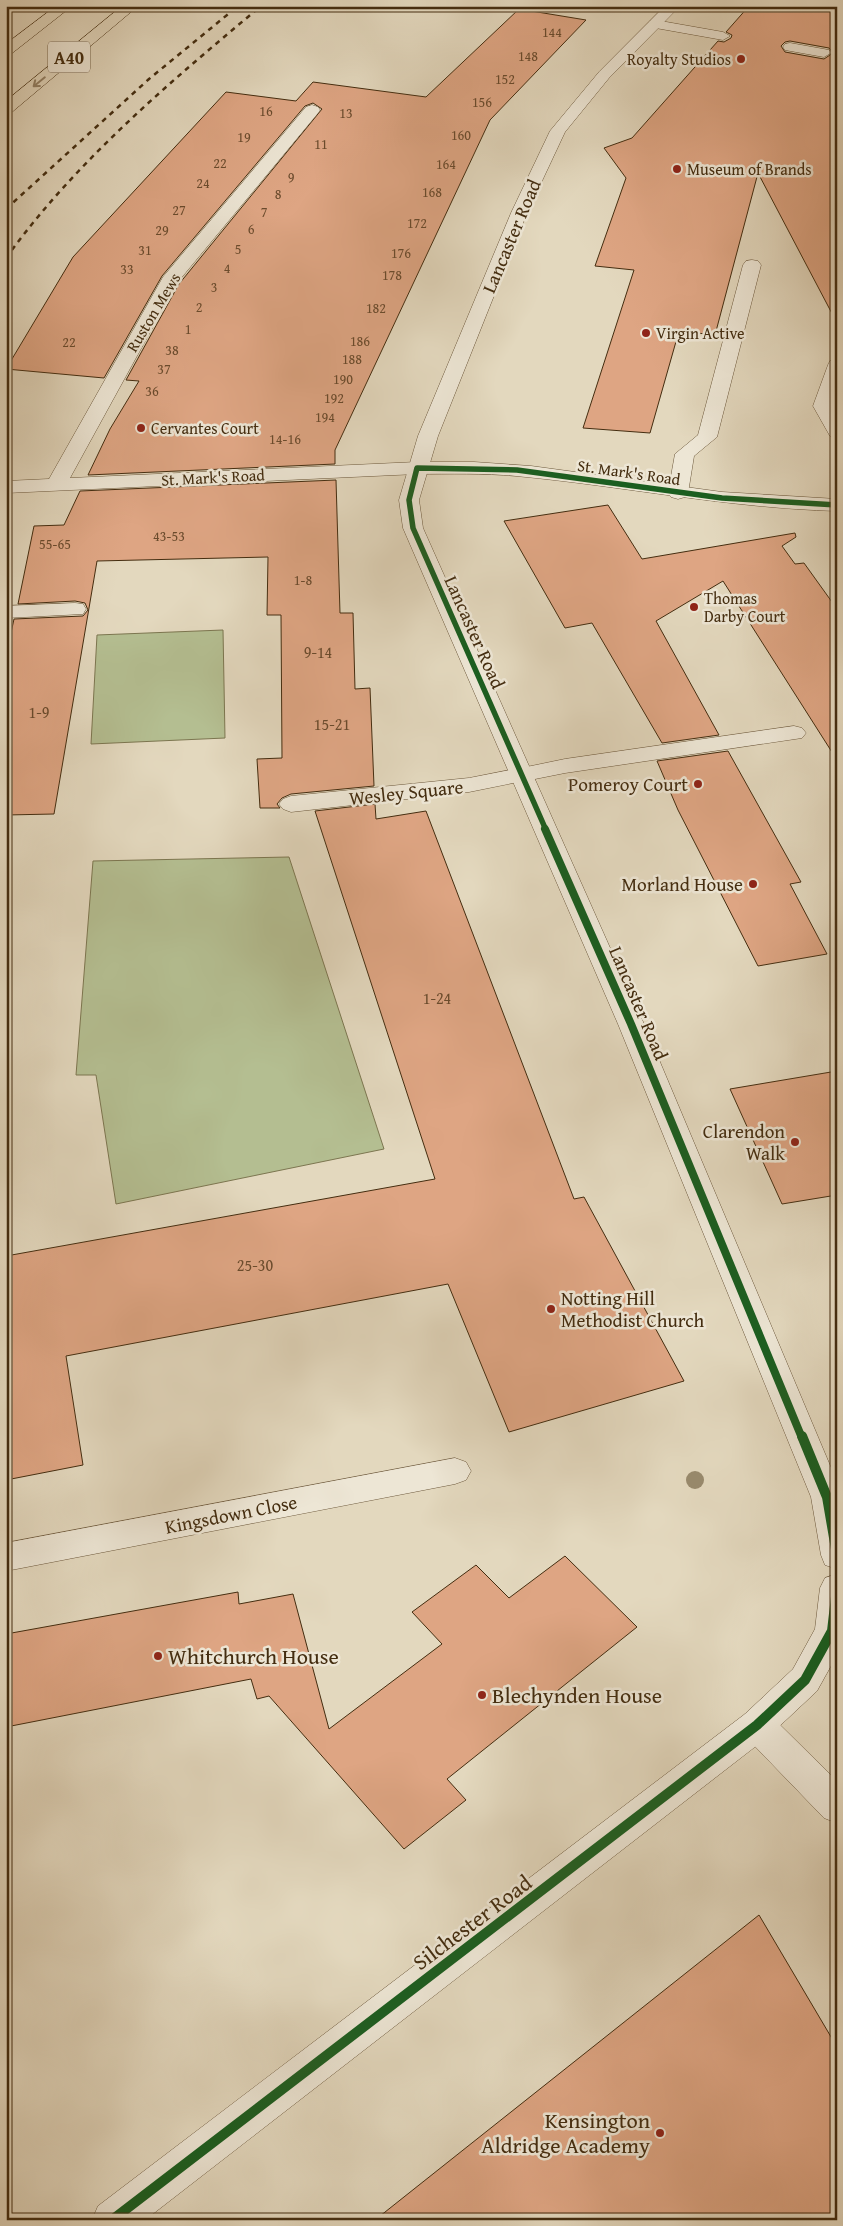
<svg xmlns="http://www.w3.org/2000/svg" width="843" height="2226" viewBox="0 0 843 2226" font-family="'Gentium Book Plus',serif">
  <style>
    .green { fill: #b4be91; stroke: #7c7650 }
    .building { fill: #dea583; stroke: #442d10; fill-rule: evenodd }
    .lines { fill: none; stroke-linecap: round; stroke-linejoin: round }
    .service-casing { stroke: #6c583c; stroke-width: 1 }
    .minor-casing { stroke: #6c583c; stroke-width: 1 }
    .tertiary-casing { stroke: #6c583c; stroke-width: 1 }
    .trunk-casing { stroke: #442d10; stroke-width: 1 }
    .service { fill: #ede6d5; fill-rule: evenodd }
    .minor { fill: #ede6d5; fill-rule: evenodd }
    .tertiary { fill: #ede6d5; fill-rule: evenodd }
    .trunk { fill: #e3d8be; fill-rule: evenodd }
    .rail { stroke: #442d10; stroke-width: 2.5; stroke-dasharray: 5 5; stroke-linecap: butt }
    .cycleway-far2-casing { stroke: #ede6d5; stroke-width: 8 }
    .cycleway-far1-casing { stroke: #ede6d5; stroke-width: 11 }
    .cycleway-casing { stroke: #ede6d5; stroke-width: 13 }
    .cycleway-far2 { stroke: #1b5e20; stroke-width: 5.5 }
    .cycleway-far1 { stroke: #1b5e20; stroke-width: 8 }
    .cycleway { stroke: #1b5e20; stroke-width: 10 }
    .tree { fill: #988a6d }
    .oneway { stroke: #948267 }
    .poi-dot { fill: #8f2418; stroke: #ede6d5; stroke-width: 2 }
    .labels { text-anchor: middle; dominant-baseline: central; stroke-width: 5; stroke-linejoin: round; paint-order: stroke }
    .far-number-label { font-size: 14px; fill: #6a4b2d }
    .far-poi-label { font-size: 16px; fill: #442d10; stroke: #ede6d5; text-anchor: start }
    .far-street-label { font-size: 16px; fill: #442d10; stroke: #ede6d5 }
    .number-label { font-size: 16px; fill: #6a4b2d }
    .shield { fill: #ede6d5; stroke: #77644b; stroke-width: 1 }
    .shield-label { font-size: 18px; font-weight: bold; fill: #442d10 }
    .street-label { font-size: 19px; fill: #442d10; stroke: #ede6d5 }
    .poi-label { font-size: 19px; fill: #442d10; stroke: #ede6d5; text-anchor: end }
    .near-poi-label { font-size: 22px; fill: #442d10; stroke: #ede6d5; text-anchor: start }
    .near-street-label { font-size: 22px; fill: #442d10; stroke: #ede6d5 }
  </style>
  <rect width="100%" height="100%" fill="#e3d8be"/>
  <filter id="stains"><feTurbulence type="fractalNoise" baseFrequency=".004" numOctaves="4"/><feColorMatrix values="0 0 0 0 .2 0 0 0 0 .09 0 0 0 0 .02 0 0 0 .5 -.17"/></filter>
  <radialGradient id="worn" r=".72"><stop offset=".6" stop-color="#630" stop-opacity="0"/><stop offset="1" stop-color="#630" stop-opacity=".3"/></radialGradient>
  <path class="green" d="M223 630 225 738 91 744 97 635Z
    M289 857 384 1149 116 1204 96 1075H76L93 861Z"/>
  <path class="building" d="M749 6H837V323L758 173 715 335 679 331 650 433 583 428 634 270 595 266 626 178 604 148 632 138 718 41 724 42 731 38 732 35 726 32ZM790 41 829 48 833 53 824 59 785 52 781 46 785 42Z
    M519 9 586 20 490 120 335 450V464L88 475 110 429 139 381 126 380 179 284 322 109 313 103 305 106 162 276 104 378 6 369 73 257 226 92 296 101 313 82 426 97Z
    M336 480 340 613H353L355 689 370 688 374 786 291 794 282 798 277 804 280 808H260L257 759 282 758 281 615H267L268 557 97 561 54 814 6 815V656L14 619 83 616 88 610 85 603 75 601 18 604 34 526 64 525 80 491Z
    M608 505 642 559 795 533 796 537 782 546 795 564 804 563 837 609V760L723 581 656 621 719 735 662 743 592 623 565 628 504 521Z
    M728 751 801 882 790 884 827 954 758 966 678 810 657 761Z
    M375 804 376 819 426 811 574 1199 584 1197 684 1381 509 1432 448 1284 66 1356 83 1465 6 1480V1256L435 1179 315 811Z
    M837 1071V1195L782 1204 730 1089Z
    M565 1556 637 1627 447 1779 466 1800 404 1849 269 1696 257 1699 251 1679 6 1727V1634L238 1592 239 1604 293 1594 329 1729 442 1644 412 1612 476 1565 509 1598Z
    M759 1915 837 2047V2220H375Z"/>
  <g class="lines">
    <defs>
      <path id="service" d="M655 20 723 32 730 36 723 40 650 27 648 24 650 21Z
        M790 43 829 50 831 53 824 57 785 50 783 47 785 44Z
        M752 260 758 261 761 265 717 437 694 456 688 493 685 497 678 499 671 497 668 493 675 454 698 435 743 265 746 261Z
        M837 359V394L833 406 837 414V438L830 436 813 406 828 365 830 361Z
        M794 726 802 728 806 733 802 738 565 773 520 782 512 780 508 775 512 770 565 759Z
        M757 1709 769 1714 837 1781V1823L824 1818 745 1736 740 1725 745 1714Z"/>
      <path id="minor" d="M312 105 318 107 320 110 318 113 177 283 70 478 417 462H474L531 466 722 492 837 499V511C728 508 623 486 516 476 483 473 450 474 417 474L6 493V481L49 479 163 277 306 107Z
        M75 603 83 604 86 609 83 614 6 618V606Z
        M520 768 528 770 532 775 528 780 469 792 291 812 283 809 279 804 283 799 291 796 469 778Z
        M455 1458 466 1462 471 1471 466 1480 455 1484 6 1571V1543Z"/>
      <path id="tertiary" d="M665 6H680L609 78 565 132 527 213 438 436 419 500 423 528 644 1024 837 1482V1569L825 1565 821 1555 811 1497 618 1024 403 528 399 500 418 436 511 213 550 131 599 72Z
        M837 1574V1655L817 1691 769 1736 145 2220H92L98 2206 745 1714 793 1669 815 1629 820 1588 825 1578Z"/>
      <path id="trunk" d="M56 6H72L11 54 6 55V44Z
        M122 6H138L12 112 6 114V101Z"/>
    </defs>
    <use href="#service" class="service-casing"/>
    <use href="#minor" class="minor-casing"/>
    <use href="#tertiary" class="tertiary-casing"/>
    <use href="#trunk" class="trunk-casing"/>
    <use href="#service" class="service"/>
    <use href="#minor" class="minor"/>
    <use href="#tertiary" class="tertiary"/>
    <use href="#trunk" class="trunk"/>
    <path class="rail" d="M6 209 149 79 238 6
      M6 258C76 161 170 82 261 6"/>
    <defs>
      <path id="cycleway-far2" d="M546 830 413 528 409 500 417 468 517 470 722 498 837 505"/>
      <path id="cycleway-far1" d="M545 829 631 1024 802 1438"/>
      <path id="cycleway" d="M802 1436 827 1497 837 1555
        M112 2220 757 1725 805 1680 832 1631 837 1588"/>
    </defs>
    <use href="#cycleway-far2" class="cycleway-far2-casing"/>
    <use href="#cycleway-far1" class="cycleway-far1-casing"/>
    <use href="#cycleway" class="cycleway-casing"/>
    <use href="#cycleway-far2" class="cycleway-far2"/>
    <use href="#cycleway-far1" class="cycleway-far1"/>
    <use href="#cycleway" class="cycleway"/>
  </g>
  <circle class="tree" cx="695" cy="1480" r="9"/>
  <defs><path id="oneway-shaft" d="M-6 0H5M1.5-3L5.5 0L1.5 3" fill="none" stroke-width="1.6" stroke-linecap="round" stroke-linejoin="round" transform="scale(1.25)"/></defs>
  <use class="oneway" href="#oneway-shaft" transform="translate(39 82) rotate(141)"/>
  <g class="poi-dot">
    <circle cx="741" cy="59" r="5"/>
    <circle cx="677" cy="169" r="5"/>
    <circle cx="646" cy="333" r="5"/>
    <circle cx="141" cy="428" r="5"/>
    <circle cx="694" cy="607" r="5"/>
    <circle cx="698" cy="784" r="5"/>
    <circle cx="753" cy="884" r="5"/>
    <circle cx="795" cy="1142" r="5"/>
    <circle cx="551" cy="1309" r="5"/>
    <circle cx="158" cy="1656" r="5"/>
    <circle cx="482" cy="1695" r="5"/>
    <circle cx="660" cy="2133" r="5"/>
  </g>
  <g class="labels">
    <g class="far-number-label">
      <text x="552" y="32">144</text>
      <text x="528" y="56">148</text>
      <text x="505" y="79">152</text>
      <text x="482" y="102">156</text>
      <text x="266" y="111">16</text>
      <text x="346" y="113">13</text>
      <text x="461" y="135">160</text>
      <text x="244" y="137">19</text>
      <text x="321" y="144">11</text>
      <text x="220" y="163">22</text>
      <text x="446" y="164">164</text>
      <text x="291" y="177">9</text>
      <text x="203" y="183">24</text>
      <text x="432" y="192">168</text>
      <text x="278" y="194">8</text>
      <text x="179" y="210">27</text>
      <text x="264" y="212">7</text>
      <text x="417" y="223">172</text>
      <text x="251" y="229">6</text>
      <text x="162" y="230">29</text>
      <text x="238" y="249">5</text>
      <text x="145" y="250">31</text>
      <text x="401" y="253">176</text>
      <text x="227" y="268">4</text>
      <text x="127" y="269">33</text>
      <text x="392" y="275">178</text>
      <text x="214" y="287">3</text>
      <text x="199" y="307">2</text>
      <text x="376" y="308">182</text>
      <text x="188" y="329">1</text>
      <text x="360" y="341">186</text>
      <text x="69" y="342">22</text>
      <text x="172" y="350">38</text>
      <text x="352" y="359">188</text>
      <text x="164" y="369">37</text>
      <text x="343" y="379">190</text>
      <text x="152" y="391">36</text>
      <text x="334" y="398">192</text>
      <text x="325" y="417">194</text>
      <text x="285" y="439">14-16</text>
      <text x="169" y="536">43-53</text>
      <text x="55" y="544">55-65</text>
      <text x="303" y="580">1-8</text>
    </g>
    <g class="far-poi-label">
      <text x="731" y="59" text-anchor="end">Royalty Studios</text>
      <text x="687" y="169">Museum of Brands</text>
      <text x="656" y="333">Virgin Active</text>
      <text x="151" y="428">Cervantes Court</text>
      <text x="704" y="598">Thomas<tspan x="704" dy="18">Darby Court</tspan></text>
    </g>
    <g class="far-street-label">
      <text transform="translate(153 312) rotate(-59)">Ruston Mews</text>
      <text transform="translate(629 472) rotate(8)">St. Mark's Road</text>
      <text transform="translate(213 477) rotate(-3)">St. Mark's Road</text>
    </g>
    <g class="number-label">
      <text x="318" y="652">9-14</text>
      <text x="39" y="712">1-9</text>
      <text x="332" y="724">15-21</text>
      <text x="437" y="998">1-24</text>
      <text x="255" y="1265">25-30</text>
    </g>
    <rect class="shield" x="48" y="41.5" width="42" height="31" rx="4"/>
    <g class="shield-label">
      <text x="69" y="57">A40</text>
    </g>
    <g class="street-label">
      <text transform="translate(511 236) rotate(-67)">Lancaster Road</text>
      <text transform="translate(475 632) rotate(66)">Lancaster Road</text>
      <text transform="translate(406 792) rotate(-6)">Wesley Square</text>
      <text transform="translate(639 1003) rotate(67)">Lancaster Road</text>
      <text transform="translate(231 1514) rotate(-11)">Kingsdown Close</text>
    </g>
    <g class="poi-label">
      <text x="688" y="784">Pomeroy Court</text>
      <text x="743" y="884">Morland House</text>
      <text x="785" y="1131">Clarendon<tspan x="785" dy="22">Walk</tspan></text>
      <text x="561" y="1298" text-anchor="start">Notting Hill<tspan x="561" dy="22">Methodist Church</tspan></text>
    </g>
    <g class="near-poi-label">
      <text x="168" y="1656">Whitchurch House</text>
      <text x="492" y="1695">Blechynden House</text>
      <text x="650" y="2120" text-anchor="end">Kensington<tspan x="650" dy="25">Aldridge Academy</tspan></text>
    </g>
    <g class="near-street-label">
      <text transform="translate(472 1922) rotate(-37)">Silchester Road</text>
    </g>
  </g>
  <rect width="843" height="2226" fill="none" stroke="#e3d8be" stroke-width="25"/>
  <rect x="8" y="8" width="828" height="2211" fill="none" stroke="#442d10" stroke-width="2.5"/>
  <rect x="12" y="12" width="818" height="2201" fill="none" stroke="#442d10"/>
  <rect width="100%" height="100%" filter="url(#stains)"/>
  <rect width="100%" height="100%" fill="url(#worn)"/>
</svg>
